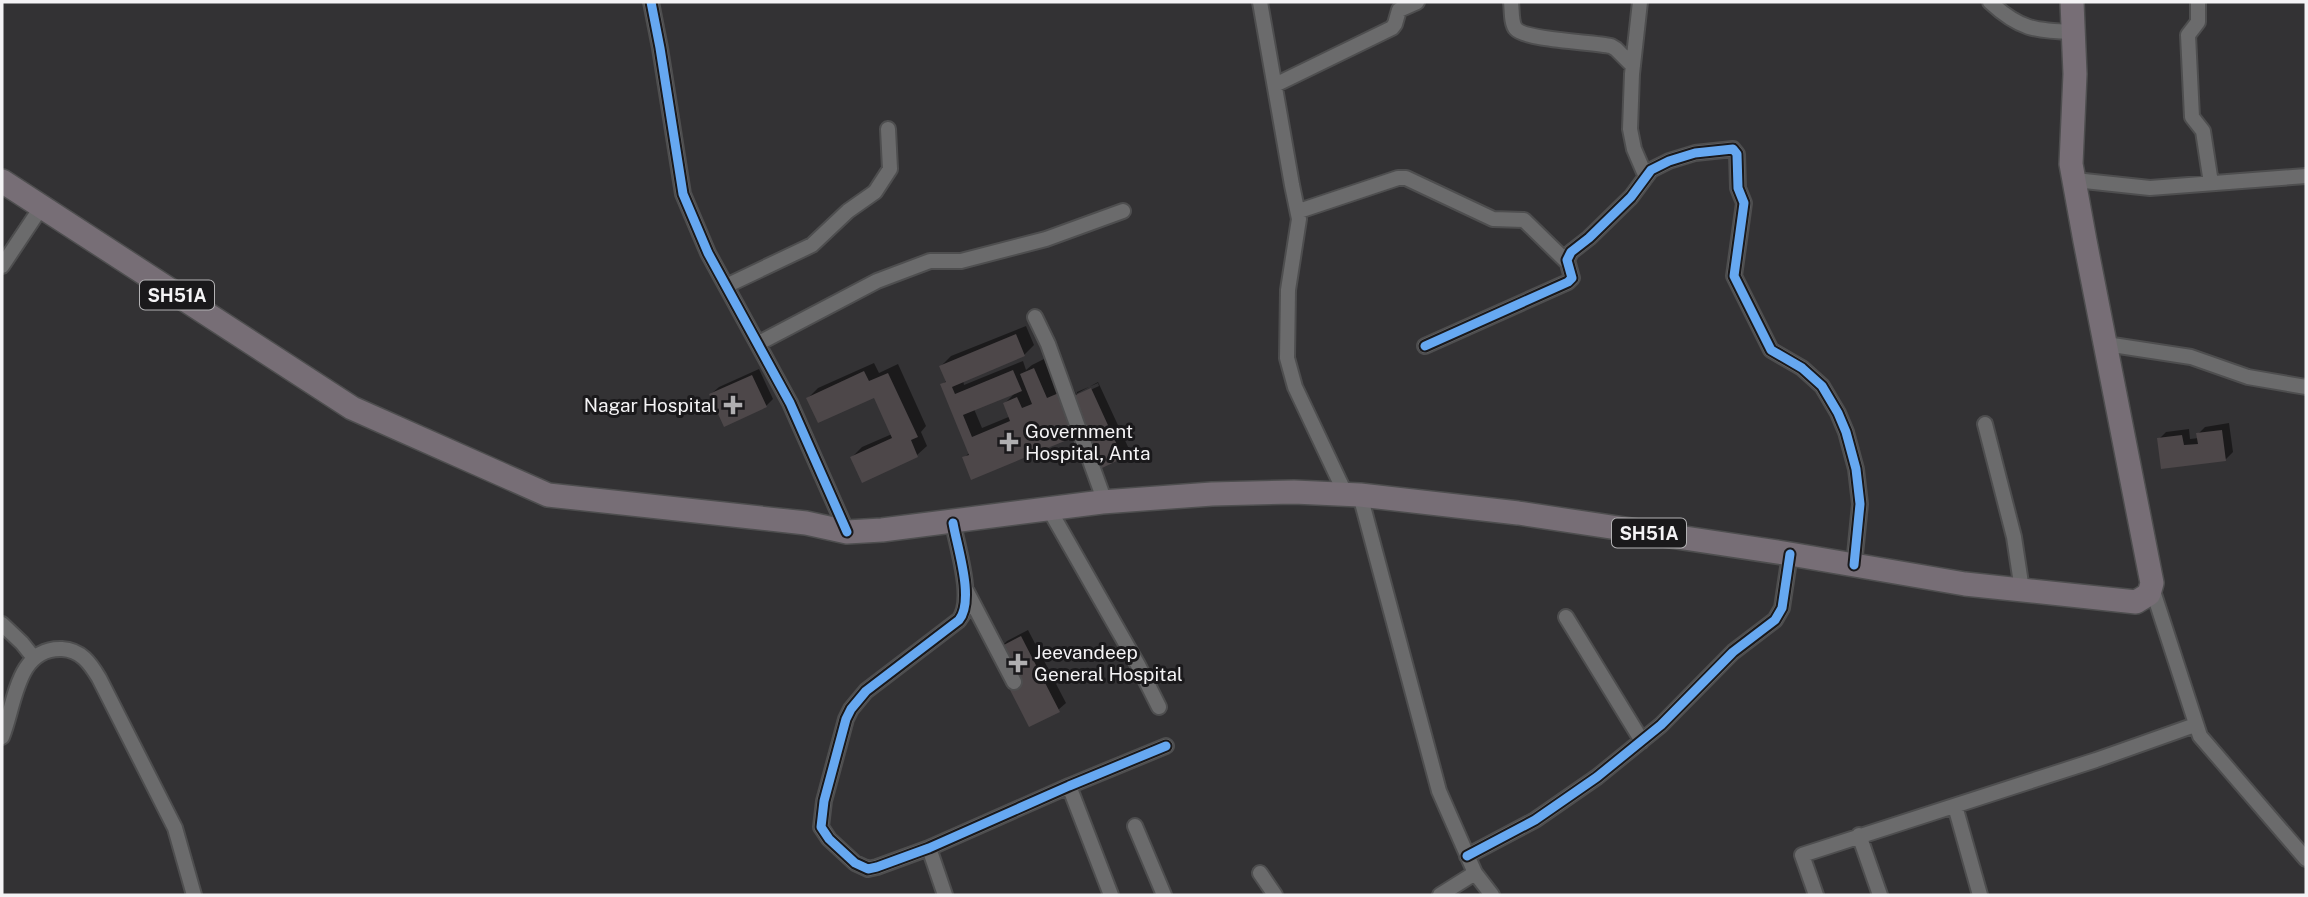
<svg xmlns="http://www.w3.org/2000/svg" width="2308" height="897" viewBox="0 0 2308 897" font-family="'Public Sans',sans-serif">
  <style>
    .shadow { fill: #0007; fill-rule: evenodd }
    .building { fill: #4d4749 }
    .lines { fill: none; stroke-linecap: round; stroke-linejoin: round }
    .minor-casing { stroke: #4e4e4f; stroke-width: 18 }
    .primary-casing { stroke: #4e4e4f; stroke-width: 26 }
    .minor { stroke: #6b6b6c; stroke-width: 14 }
    .primary { stroke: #776e76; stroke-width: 23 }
    .cycleway-casing { stroke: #1a191b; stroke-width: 13 }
    .cycleway { stroke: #66a8f1; stroke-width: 9 }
    .poi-dot { fill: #b0afb1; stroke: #1a191b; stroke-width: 2.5 }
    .labels { text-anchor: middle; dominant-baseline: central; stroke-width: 6; stroke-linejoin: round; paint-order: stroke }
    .shield { fill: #1a191b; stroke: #b3b2b4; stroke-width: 2 }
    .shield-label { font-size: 18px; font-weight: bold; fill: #f4f3f5 }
    .poi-label { font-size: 19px; fill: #f4f3f5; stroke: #1a191b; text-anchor: start }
  </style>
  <rect width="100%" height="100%" fill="#333234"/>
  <path class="shadow" d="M1026 326 1034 345 1024 355 963 380 964 385 1023 361 1026 370 1032 365 1044 359 1057 389 1071 383 1076 394 1098 382 1129 449 1122 456 1085 427 964 458 970 452 942 385 947 380 941 366 951 356ZM1098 383 1099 386 1077 396V392ZM1017 391 1005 403 1011 416 982 428 974 409Z
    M874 363 879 373 898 364 926 426 921 432 927 446 917 455 863 480 852 457 862 447 892 434 875 396 808 398 818 388Z
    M759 369 773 399 766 406 711 394 719 387Z
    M2229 423 2233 452 2226 459 2159 439 2166 432 2189 429 2190 439 2199 438 2198 434 2205 427Z
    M1028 630 1066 703 1058 710 1000 648 1007 641Z"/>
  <path class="building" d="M1016 334 1025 356 952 387 955 394 1013 370 1022 391 963 415 972 437 1010 421 1003 403 1017 397 1022 408 1032 404 1020 374 1034 368 1047 398 1061 392 1079 435 971 480 962 457 969 455 940 384 946 382 939 366Z
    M864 371 869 381 888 373 918 437 911 440 918 457 862 483 850 457 892 438 874 398 818 423 806 398Z
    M752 375 767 407 724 427 709 394Z
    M1091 388 1123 458 1102 468 1069 398Z
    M2222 430 2226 461 2161 469 2157 438 2182 435 2184 445 2198 444 2196 433Z
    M1021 636 1060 712 1029 727 1008 686 1015 682 998 648Z"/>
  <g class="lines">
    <defs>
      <path id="minor" d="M651 2 660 48 683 194 708 253 790 403 847 532
        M1260 2 1292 185 1299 219 1288 290 1287 358 1295 387 1346 495
        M1511 2C1512 9 1511 24 1516 29 1526 40 1593 42 1611 46L1616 49 1633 66
        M1640 2 1632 74 1630 129 1634 149 1646 177
        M1990 2C2019 29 2035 31 2073 32
        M2198 2V22L2188 35 2192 117 2203 131 2211 183
        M1275 85 1392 28 1395 24 1399 10 1417 2
        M2075 180 2150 188 2306 176
        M1299 211 1398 178H1406L1493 219 1524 220 1568 263
        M2 266 42 206
        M726 286 812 245 848 211 875 192 890 169 888 129
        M1035 317 1048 344 1105 502
        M759 343 877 281 930 261H961L1046 239 1123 211
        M2106 344 2191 357 2248 377 2306 387
        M1425 346 1568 282 1572 278 1567 260 1571 252 1589 238 1631 197 1651 170 1669 161 1695 153 1733 149 1737 154 1738 188 1744 203 1734 276 1771 350 1802 368 1822 386 1838 413 1846 432 1856 469 1860 504 1854 565
        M1985 424 2014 537 2022 590
        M1360 495 1439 791 1475 873 1492 895
        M1049 509 1138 665 1159 707
        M953 523C957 547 975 600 959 620L866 691 851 709 846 719 824 801 821 827 829 839 855 863 868 869 877 867 929 848 1069 786 1166 746
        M2152 588 2200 736 2306 859
        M966 590 1014 682
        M1566 617 1642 741
        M2 624 22 643 34 658
        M2 737C15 706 16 647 62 649 81 650 90 663 99 678L175 828 194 895
        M1069 786 1111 895
        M1955 806 1980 895
        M1135 826 1164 895
        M1859 835 1880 895
        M929 848 945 895
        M1467 856 1535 820 1597 777 1661 725 1733 652 1775 620 1782 608 1790 554
        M1260 873 1275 895
        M1440 895 1475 873
        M1816 895 1802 855 2096 760 2195 725"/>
      <path id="primary" d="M2 181 352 408 548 495 806 523 847 532 882 530 1102 502 1212 494 1294 492 1360 495 1518 513 1790 554 1965 584 2136 602 2149 594 2152 583 2085 241 2071 164 2075 74 2072 2"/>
    </defs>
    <use href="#minor" class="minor-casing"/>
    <use href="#primary" class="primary-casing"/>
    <use href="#minor" class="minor"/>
    <use href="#primary" class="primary"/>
    <defs>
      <path id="cycleway" d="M651 2 660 48 683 194 708 253 790 403 847 532
        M1425 346 1568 282 1572 278 1567 260 1571 252 1589 238 1631 197 1651 170 1669 161 1695 153 1733 149 1737 154 1738 188 1744 203 1734 276 1771 350 1802 368 1822 386 1838 413 1846 432 1856 469 1860 504 1854 565
        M953 523C957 547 975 600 959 620L866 691 851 709 846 719 824 801 821 827 829 839 855 863 868 869 877 867 929 848 1069 786 1166 746
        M1467 856 1535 820 1597 777 1661 725 1733 652 1775 620 1782 608 1790 554"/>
    </defs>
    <use href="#cycleway" class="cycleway-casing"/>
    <use href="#cycleway" class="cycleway"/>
  </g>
  <g class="poi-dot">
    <path d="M729.5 394.5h7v7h7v7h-7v7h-7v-7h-7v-7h7z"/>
    <path d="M1005.5 431.5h7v7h7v7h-7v7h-7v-7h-7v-7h7z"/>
    <path d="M1014.5 652.5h7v7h7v7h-7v7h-7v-7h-7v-7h7z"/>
  </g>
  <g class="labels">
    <g class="shield">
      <rect x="140" y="280.5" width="74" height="29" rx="5"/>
      <rect x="1612" y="518.5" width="74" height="29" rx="5"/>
    </g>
    <g class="shield-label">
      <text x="177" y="295">SH51A</text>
      <text x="1649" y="533">SH51A</text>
    </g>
    <g class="poi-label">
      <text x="717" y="405" text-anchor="end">Nagar Hospital</text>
      <text x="1025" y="431">Government<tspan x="1025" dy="22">Hospital, Anta</tspan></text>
      <text x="1034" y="652">Jeevandeep<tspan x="1034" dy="22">General Hospital</tspan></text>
    </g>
  </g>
  <rect width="2308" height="897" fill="none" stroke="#f4f3f5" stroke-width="7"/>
</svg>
